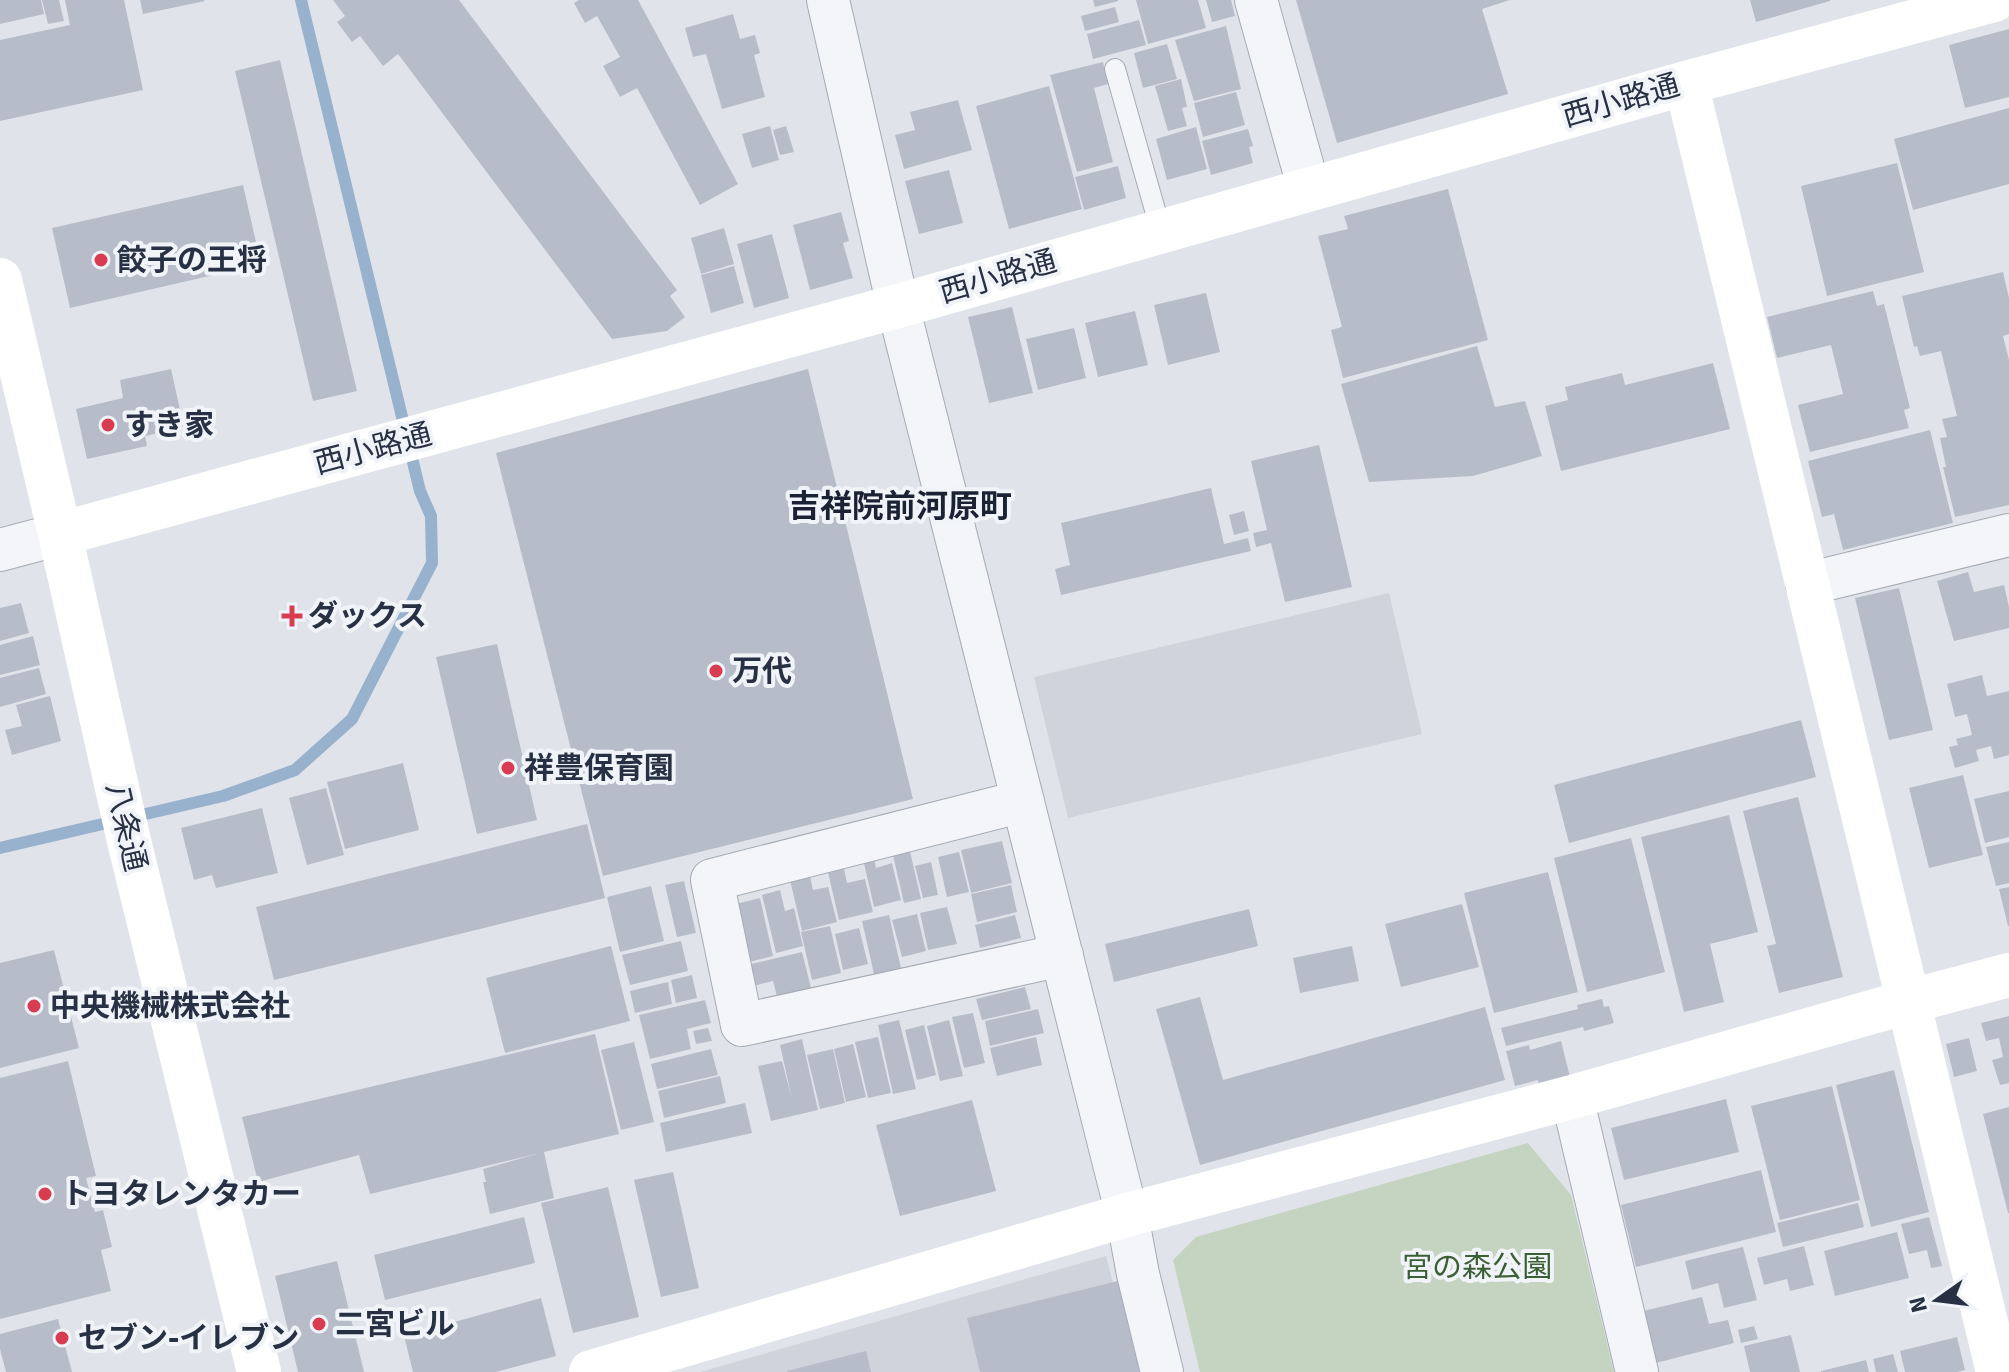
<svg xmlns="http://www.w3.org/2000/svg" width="2009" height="1372" viewBox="0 0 2009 1372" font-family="Signika,'Noto Sans JP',sans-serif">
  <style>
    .built { fill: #ced3dc }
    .park { fill: #c5d4c0 }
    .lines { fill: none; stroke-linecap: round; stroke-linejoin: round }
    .stream { stroke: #98b1cc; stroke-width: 12 }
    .building { fill: #b7bdc8 }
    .lane-casing { stroke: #a5abb5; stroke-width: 22 }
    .street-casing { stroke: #a5abb5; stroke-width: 44 }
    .lane { stroke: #f3f5f8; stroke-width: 20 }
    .street { stroke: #f3f5f8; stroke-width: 42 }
    .secondary { stroke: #fff; stroke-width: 44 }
    .poi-dot { fill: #d83c51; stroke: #f0f3f7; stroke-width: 3 }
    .labels { text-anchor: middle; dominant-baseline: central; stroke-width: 8; stroke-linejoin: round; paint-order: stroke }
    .street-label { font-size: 30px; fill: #273143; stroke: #f0f3f7 }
    .poi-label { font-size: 30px; font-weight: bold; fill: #273143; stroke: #f0f3f7; text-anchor: start }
    .park-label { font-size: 30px; fill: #3b5f34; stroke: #f0f3f7 }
    .neighbourhood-label { font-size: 32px; font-weight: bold; fill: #1a2233; stroke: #f0f3f7 }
  </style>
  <rect width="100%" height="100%" fill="#e0e4ea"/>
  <path class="built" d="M1389 593 1422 734 1068 818 1034 677Z
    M1106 1256 1136 1372H700Z"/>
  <path class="park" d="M1528 1143 1571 1195 1614 1372H1200L1173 1260 1196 1237Z"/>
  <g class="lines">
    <path class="stream" d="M0 848 223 796 295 770 352 719 432 563 431 516 420 491 301 0"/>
  </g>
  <path class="building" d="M0 0H41L44 14 0 24Z
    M42 0H59L64 21 48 24Z
    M65 0H124L143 90 0 121V40L70 25Z
    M140 0H204L205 1 143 14Z
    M333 0H459L677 290 670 296 685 317 667 331 612 339 398 54 383 66 360 36 352 42 337 22 345 16Z
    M579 0H638L738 184 700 205 637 88 620 97 603 66 620 57 597 16 585 23 574 3Z
    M1093 0H1118V1L1095 7Z
    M1136 0H1198L1206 28 1148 44Z
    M1206 0H1231L1235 16 1212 22Z
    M1296 0H1510L1482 9 1508 94 1337 143Z
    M1750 0H1830V1L1756 22Z
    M1115 7 1119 22 1085 31 1081 16Z
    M733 14 740 39 755 35 760 53 754 55 765 97 722 109 706 54 693 57 685 28Z
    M1139 20 1146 45 1093 59 1087 34Z
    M1226 26 1241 89 1194 101 1175 40Z
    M2009 29V97L1965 108 1949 45Z
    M1167 44 1177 79 1143 88 1134 53Z
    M280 60 357 391 313 401 235 71Z
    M1103 62 1108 84 1094 88 1113 162 1077 172 1050 75Z
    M1181 79 1187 107 1182 108 1187 126 1168 131 1155 86Z
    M1049 86 1082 209 1009 229 976 106Z
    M1236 92 1245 125 1203 137 1194 103Z
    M958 100 972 150 904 169 895 135 915 130 910 112Z
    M2009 108V184L1913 210 1894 139Z
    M770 126 779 160 752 168 742 134Z
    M786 126 794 152 780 155 773 130Z
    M1196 127 1207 169 1167 180 1156 139Z
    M1248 129 1253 146 1249 147 1253 163 1211 175 1202 141Z
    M1897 163 1924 272 1827 296 1801 186Z
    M1118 166 1126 198 1084 210 1075 177Z
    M949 170 963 223 919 234 905 181Z
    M243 185 261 264 70 308 52 228Z
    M1448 189 1488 340 1343 378 1331 330 1342 327 1318 236 1348 229 1344 216Z
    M841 212 849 241 843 243 853 278 810 290 793 225Z
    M724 228 734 264 701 274 691 238Z
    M772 234 789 298 754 308 737 244Z
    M734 266 744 303 711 313 701 275Z
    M2003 272 2009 298V334L2003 336 2009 360V505L1955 517 1943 467H1946L1940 438 1947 437 1942 419 1957 416 1941 351 1920 356 1917 346 1914 347 1902 296Z
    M1873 291 1877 306 1884 304 1910 408 1904 410 1909 428 1810 452 1798 405 1843 394 1831 345 1777 358 1767 317Z
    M1206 293 1220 352 1168 365 1154 305Z
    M1012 307 1033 393 989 403 968 317Z
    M1135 311 1148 365 1098 377 1085 323Z
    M1074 328 1086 378 1038 390 1026 339Z
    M1477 346 1495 407 1525 401 1542 456 1473 476 1369 482 1341 384Z
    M1713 363 1730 429 1561 471 1545 406 1568 400 1565 387 1622 373 1625 385Z
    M171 369 184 428 145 436 147 446 87 459 76 409 123 398 120 380Z
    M808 369 913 799 603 876 496 453Z
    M1930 430 1953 523 1843 550 1834 514 1822 517 1808 461Z
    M1319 445 1352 587 1285 602 1271 543 1256 547 1253 533 1267 530 1251 461Z
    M1211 488 1224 544 1248 538 1251 551 1061 595 1055 569 1070 565 1061 523Z
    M1244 511 1249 531 1234 535 1229 515Z
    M1968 572 1974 592 2004 585 2009 607V628L1954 641 1937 581Z
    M1899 588 1933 730 1889 740 1855 598Z
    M21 603 29 633 0 641V608Z
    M33 636 40 665 0 675V645Z
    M497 644 537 820 477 834 436 657Z
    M39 668 46 694 0 707V678Z
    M1982 675 1987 696 2009 691V755L1994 759 1991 746 1976 750 1979 761 1955 768 1949 747 1958 745 1956 739 1972 735 1967 714 1955 717 1947 684Z
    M50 696 61 741 12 755 5 730 22 726 16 705Z
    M1801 720 1816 777 1569 843 1554 785Z
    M403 763 419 830 345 849 327 782Z
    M1963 775 1983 855 1929 868 1909 788Z
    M326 788 344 855 307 865 289 798Z
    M2009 791V837L1985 843 1974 799Z
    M1798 797 1843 977 1779 993 1767 946 1776 944 1743 811Z
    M262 808 278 873 216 888 212 875 194 880 181 828Z
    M1729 815 1758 932 1710 944 1724 1002 1684 1012 1641 837Z
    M587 824 605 898 274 980 256 907Z
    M1631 838 1665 972 1587 992 1554 858Z
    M1002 841 1012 883 971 893 961 850Z
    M2009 842V883L1996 886 1986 847Z
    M908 843 921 899 904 903 891 847Z
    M959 852 969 892 947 897 938 857Z
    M874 857 876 868 892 863 901 900 874 907 863 859Z
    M931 862 938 895 923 898 915 866Z
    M843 864 847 883 865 879 873 912 839 920 827 868Z
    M1548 872 1578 992 1494 1013 1464 893Z
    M810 876 813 890 828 887 837 922 802 931 790 880Z
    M684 881 696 933 677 937 665 885Z
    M1011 885 1017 912 977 922 971 894Z
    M651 886 664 941 620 952 607 897Z
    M2009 887V926H2008L1999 889Z
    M780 890 785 911 794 908 803 946 776 953 762 895Z
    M760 898 773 956 745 963 732 905Z
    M1462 904 1479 967 1401 987 1385 924Z
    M947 907 957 944 928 950 920 913Z
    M1249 909 1258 946 1114 982 1105 944Z
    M917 914 926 951 902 957 892 920Z
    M889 915 901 968 874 974 862 921Z
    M1015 915 1021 938 980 948 975 925Z
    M830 926 841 973 812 980 801 932Z
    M859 928 868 964 843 970 835 934Z
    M681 941 688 971 630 985 622 955Z
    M611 946 630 1021 505 1053 486 978Z
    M1352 946 1359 981 1300 993 1293 958Z
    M54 950 79 1048 0 1068V963Z
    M802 952 812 992 778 1000 773 981 753 986 747 965Z
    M692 975 697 998 676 1003 671 980Z
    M668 982 672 1004 635 1013 630 991Z
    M1025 987 1031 1009 982 1020 976 999Z
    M1200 997 1223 1080 1485 1007 1505 1080 1200 1165 1156 1009Z
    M1602 999 1604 1007 1609 1006 1614 1023 1584 1031 1583 1027 1506 1046 1501 1028 1578 1009 1577 1005Z
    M705 1000 711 1023 687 1029 691 1049 650 1059 639 1015Z
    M1038 1009 1044 1033 990 1046 985 1021Z
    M973 1013 985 1063 964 1068 952 1017Z
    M2009 1016V1083L2000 1085 1992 1060 2003 1057 1999 1038 1986 1041 1981 1023Z
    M899 1020 916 1089 893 1094 878 1025Z
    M949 1020 963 1076 940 1081 927 1026Z
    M924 1025 936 1075 917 1080 905 1030Z
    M708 1028 712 1041 696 1044 693 1031Z
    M595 1034 619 1134 544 1152 554 1198 490 1214 483 1182H486L483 1169 540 1153 370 1194 359 1155 258 1182 242 1117Z
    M878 1037 891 1093 868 1098 855 1042Z
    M1036 1037 1042 1065 997 1076 990 1048Z
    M1969 1038 1977 1071 1954 1077 1946 1044Z
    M802 1039 818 1110 771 1121 758 1066 782 1061 792 1099 780 1045Z
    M1561 1041 1570 1077 1539 1085 1538 1080 1515 1086 1506 1051 1529 1045 1530 1050Z
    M634 1042 654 1122 621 1130 601 1050Z
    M853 1044 866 1097 846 1102 834 1049Z
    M711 1049 718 1075 657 1089 651 1064Z
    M833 1049 845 1103 820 1109 807 1055Z
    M68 1061 96 1176 86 1178 95 1212 103 1210 112 1247 101 1250 111 1291 0 1319V1078Z
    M1894 1070 1929 1212 1871 1227 1836 1085Z
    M720 1076 726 1103 664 1118 658 1091Z
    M1832 1086 1860 1200 1780 1220 1751 1106Z
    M1726 1099 1739 1152 1624 1180 1611 1128Z
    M972 1100 996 1191 900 1216 876 1125Z
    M745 1103 752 1133 666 1152 660 1123Z
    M2009 1107V1213H2008L1983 1114Z
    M1761 1170 1776 1232 1636 1267 1621 1205Z
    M673 1172 699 1288 661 1297 634 1180Z
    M608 1187 639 1317 573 1333 541 1203Z
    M1858 1203 1864 1227 1783 1247 1777 1223Z
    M524 1217 535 1263 385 1300 374 1255Z
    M1929 1217 1942 1266 1931 1268 1927 1250 1909 1254 1901 1224Z
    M1897 1232 1909 1278 1835 1296 1824 1251Z
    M1804 1246 1814 1285 1790 1291 1787 1279 1764 1285 1757 1258Z
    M1743 1247 1757 1300 1724 1308 1718 1283 1692 1290 1685 1261Z
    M337 1261 364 1372H298L275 1276Z
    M1118 1281 1140 1372H980L967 1318Z
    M1702 1297 1709 1324 1728 1320 1734 1343 1652 1364 1639 1312Z
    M541 1298 556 1356 496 1372H413L404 1336Z
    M58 1319 72 1372H6L0 1349V1334Z
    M1754 1326 1758 1339 1741 1343 1738 1330Z
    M1791 1335 1800 1372H1750L1744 1346Z
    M1957 1337 1965 1370 1957 1372H1905L1900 1351Z
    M866 1351 871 1372H788L787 1371Z
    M1893 1354 1898 1372H1876L1873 1359Z
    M1866 1360 1869 1372H1821V1371Z"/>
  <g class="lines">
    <defs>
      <path id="lane" d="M1115 69 1161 231"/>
      <path id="street" d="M828 0 898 306 1127 1215 1138 1274 1162 1372
        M1256 0 1309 189
        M0 550 60 534
        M1807 584 2009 535
        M1023 801 712 880 742 1025 1062 955
        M1572 1097 1637 1372"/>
    </defs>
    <use href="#lane" class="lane-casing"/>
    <use href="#street" class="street-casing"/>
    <use href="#lane" class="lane"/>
    <use href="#street" class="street"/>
    <path class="secondary" d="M1686 83 1998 1372
      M0 280 60 534 129 841 259 1372
      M60 534 898 306 1686 83 1994 0
      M591 1372 1127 1215 1572 1097 1907 1002 2009 975"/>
  </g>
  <g class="poi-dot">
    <circle cx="101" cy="260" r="8"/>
    <circle cx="108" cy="425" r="8"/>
    <path d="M288 604h8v8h8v8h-8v8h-8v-8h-8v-8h8z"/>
    <circle cx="716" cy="671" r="8"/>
    <circle cx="508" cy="768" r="8"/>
    <circle cx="34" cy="1006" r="8"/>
    <circle cx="45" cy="1194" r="8"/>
    <circle cx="319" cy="1324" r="8"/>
    <circle cx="62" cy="1338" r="8"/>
  </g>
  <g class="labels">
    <g class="street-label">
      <text transform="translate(1621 101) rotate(-16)">西小路通</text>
      <text transform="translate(998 277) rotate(-16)">西小路通</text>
      <text transform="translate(373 449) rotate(-15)">西小路通</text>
      <text transform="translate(126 827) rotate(77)">八条通</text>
    </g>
    <g class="poi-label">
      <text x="117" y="260">餃子の王将</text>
      <text x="124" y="425">すき家</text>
      <text x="308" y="616">ダックス</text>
      <text x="732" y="671">万代</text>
      <text x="524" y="768">祥豊保育園</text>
      <text x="50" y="1006">中央機械株式会社</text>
      <text x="61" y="1194">トヨタレンタカー</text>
      <text x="335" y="1324">二宮ビル</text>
      <text x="78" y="1338">セブン-イレブン</text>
    </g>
    <g class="park-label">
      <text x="1477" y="1267">宮の森公園</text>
    </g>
    <g class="neighbourhood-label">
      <text x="900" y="506">吉祥院前河原町</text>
    </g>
  </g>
  <g transform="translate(1937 1300) rotate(256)" stroke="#f0f3f7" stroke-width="6" paint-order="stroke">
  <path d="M0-6L14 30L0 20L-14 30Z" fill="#273143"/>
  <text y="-12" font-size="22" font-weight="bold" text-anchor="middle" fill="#273143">N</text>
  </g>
</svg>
